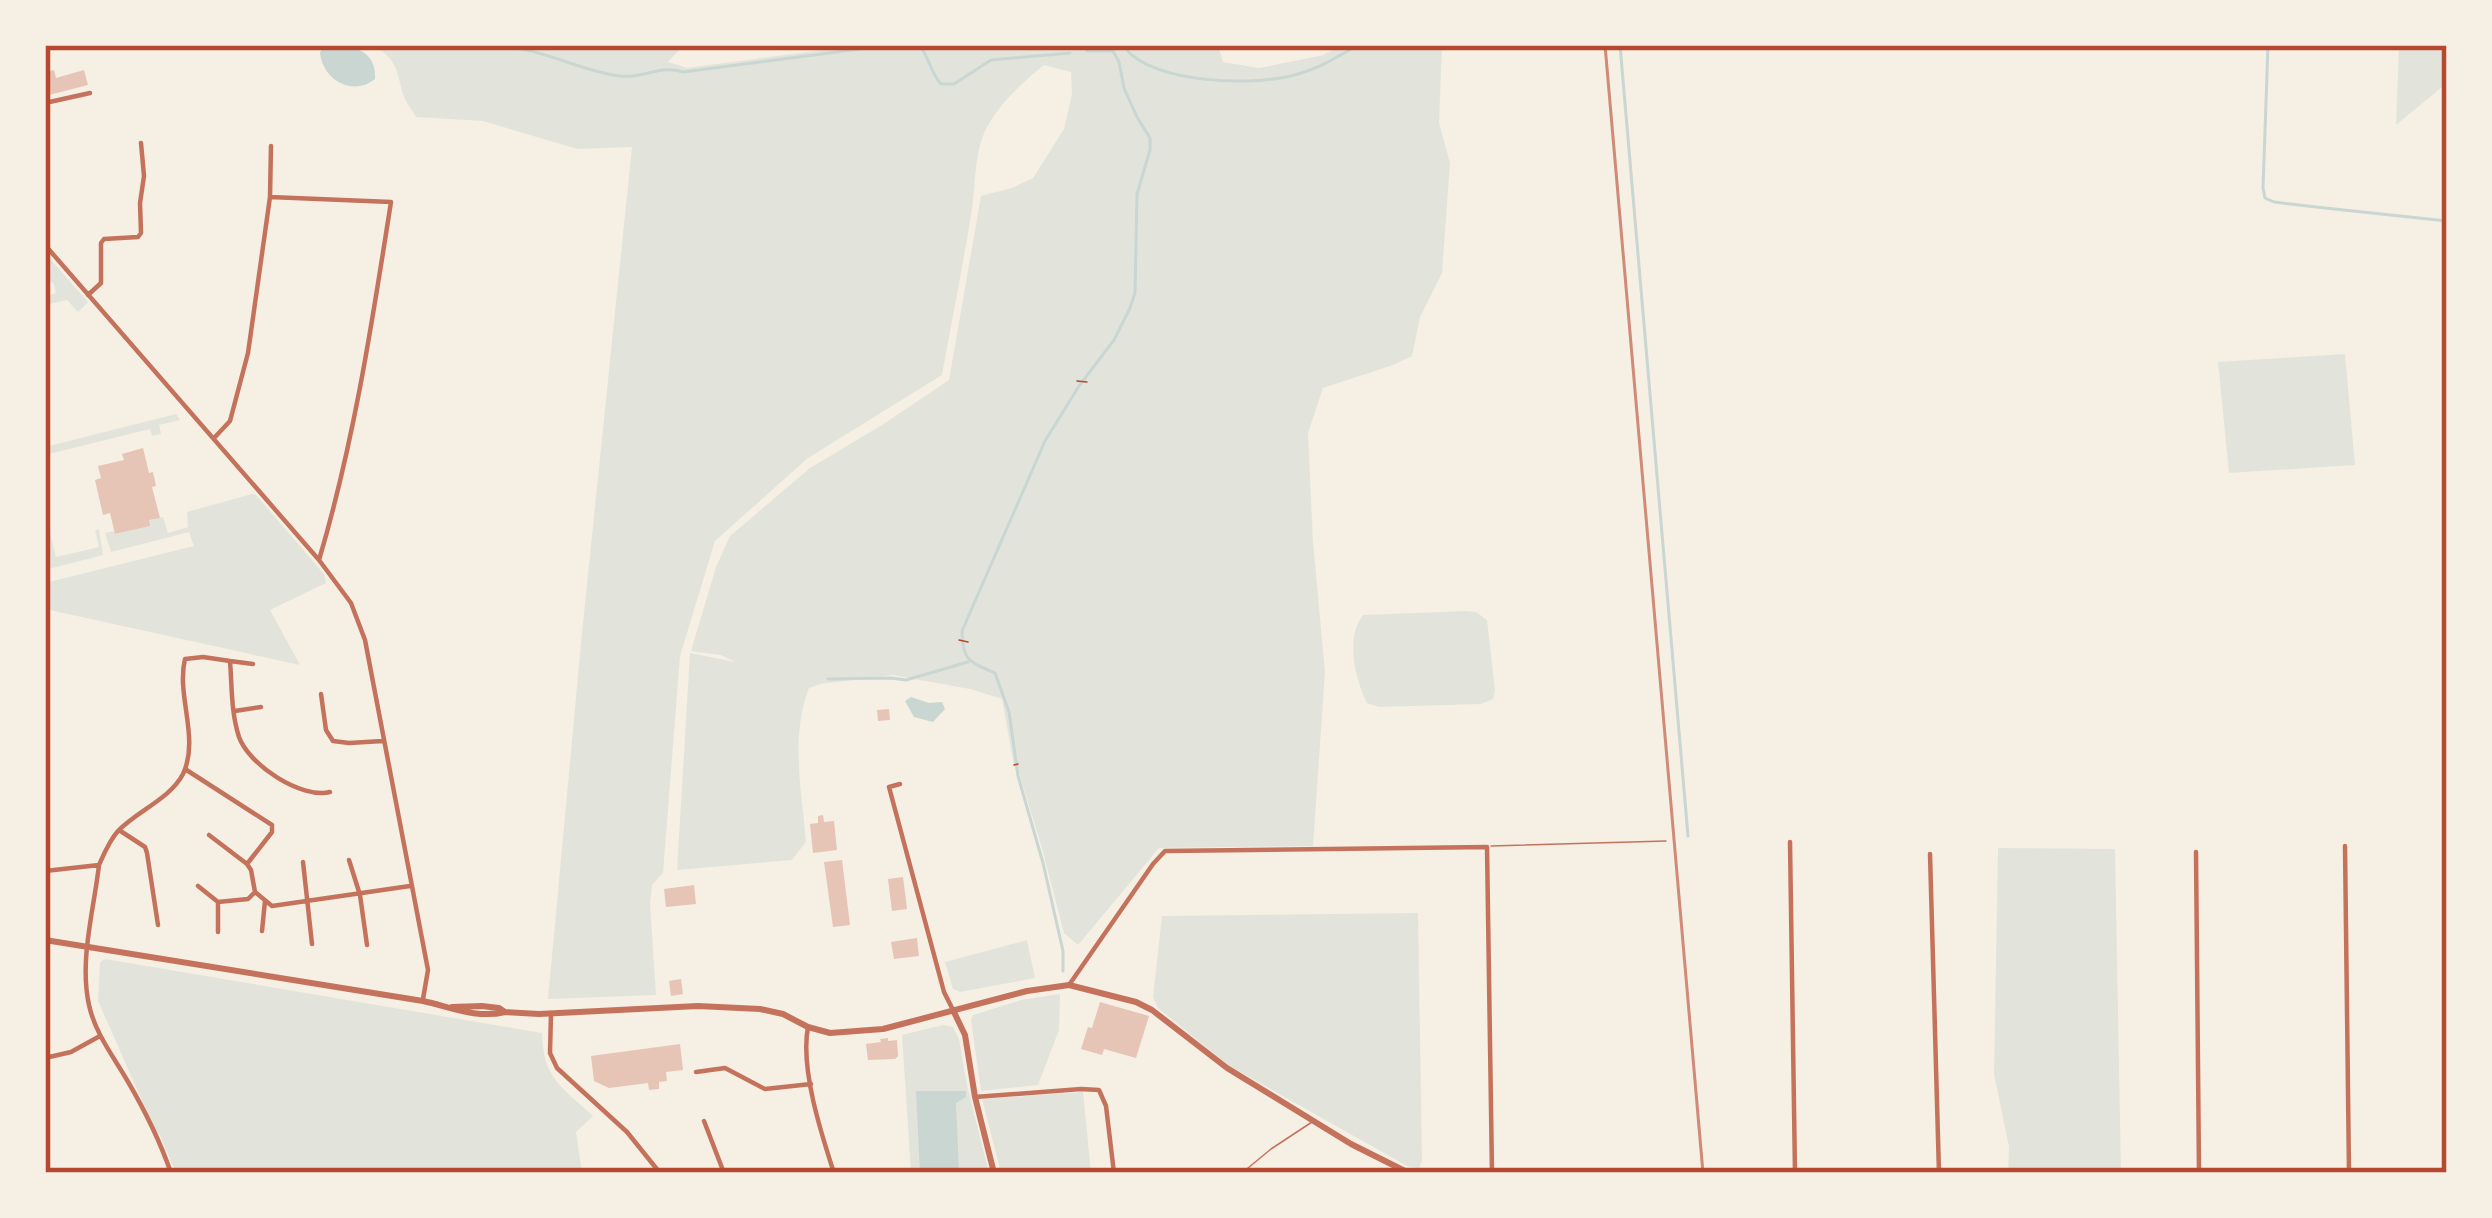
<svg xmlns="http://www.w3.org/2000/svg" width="2492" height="1218" viewBox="0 0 2492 1218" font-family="Rubik,sans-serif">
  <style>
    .green { fill: #e2e4dc }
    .water { fill: #c9d6d2 }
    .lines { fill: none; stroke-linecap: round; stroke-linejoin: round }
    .stream { stroke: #c9d6d2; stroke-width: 3 }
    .building { fill: #e6c5b7 }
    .path { stroke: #b5482f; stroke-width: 1.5 }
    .service { stroke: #c5725c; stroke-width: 1.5 }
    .minor { stroke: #c5725c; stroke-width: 4.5 }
    .tertiary { stroke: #c5725c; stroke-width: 6 }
    .rail { stroke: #cf8b77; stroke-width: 3 }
    .neatline { fill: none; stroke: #b5482f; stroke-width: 4.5 }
  </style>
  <rect width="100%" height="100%" fill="#f6efe4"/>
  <path class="green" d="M371 45H684L668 62 687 68 860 45H1218L1223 62 1259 68 1324 55 1340 45H1442L1439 123 1450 163 1442 273 1420 317 1412 356 1393 365 1323 388 1308 433 1313 542 1325 672 1313 846 1159 848 1078 945 1064 933 1042 848 1018 770 1014 765 1002 699 970 689 892 675 820 684 809 688C790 736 802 792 806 842L792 860 677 870 690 653 735 662 721 655 691 651 716 567 730 536 810 468 882 425 949 380 981 196 1012 188 1033 178 1064 129 1072 94 1071 72 1044 65C1023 82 1000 103 987 127 974 152 976 182 972 209 963 265 952 320 942 375L808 458 715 541 680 656 663 873 652 885 650 905 656 995 548 999 582 633 632 147 577 149 483 121 416 117C410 107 403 98 401 87 396 65 393 56 371 45Z
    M2399 45H2447V83L2396 125Z
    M45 253 88 302 78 312 67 300 46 305 45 296 56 293 54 284 45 278Z
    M2345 354 2355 465 2229 473 2218 362Z
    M176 414 180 420 159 425 161 434 152 436 150 429 45 455V447Z
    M252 494 256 495 324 574 326 583 270 610 300 665 45 609V583L194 546 189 532 111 552 105 533 114 531 116 534 149 526V520L163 517 168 533 188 527 187 512Z
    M45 513 56 557 99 547 95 530 99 529 103 555 45 570Z
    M1467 611 1476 612 1487 620 1495 690 1493 699 1481 704 1379 707 1367 703C1355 679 1345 638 1363 615Z
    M1998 848 2115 849 2121 1173H2008L2009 1147 1994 1074Z
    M1418 913 1422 1161 1419 1168 1407 1166 1228 1065 1158 1008 1153 997 1162 916Z
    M1027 940 1035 978 960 992 953 989 945 962Z
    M105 959 542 1033C543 1079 562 1087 593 1116L576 1132 582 1173H176L160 1135 156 1132 98 1001 100 962Z
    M1060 994 1059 1030 1038 1085 981 1091 971 1020 973 1015 1021 1000Z
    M943 1025 953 1027 959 1039 967 1085 989 1173H911L902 1035Z
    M1083 1092 1091 1173H1001L982 1099Z"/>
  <path class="water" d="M327 45C351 45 377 49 375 79 353 97 322 80 320 52Z
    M911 697 929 703 942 702 945 709 933 722 914 717 905 701Z
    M916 1091H966V1097L956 1103 959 1173H920Z"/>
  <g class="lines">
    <path class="stream" d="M399 45C439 50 483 43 521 49 555 55 586 72 620 76 643 79 661 64 683 72L890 45
      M919 45C929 56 930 72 941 84H954L991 60 1070 53
      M1620 45 1688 836
      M2268 45 2263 188 2265 198 2274 202 2325 208 2447 221
      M1125 48C1153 84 1256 87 1298 74 1320 68 1339 56 1358 45
      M828 679 891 678 906 680 968 662
      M1063 971V951L1043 863 1018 776 1009 712 995 673C970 662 962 661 962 631L1045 441 1079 386 1114 340 1130 308 1135 293 1137 194 1150 150V138L1137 117 1124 88 1119 62 1113 51H1087"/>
  </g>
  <path class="building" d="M54 70 56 78 84 70 88 85 45 96V72Z
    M143 448 149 473 153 472 156 486 152 487 160 518 149 520 150 526 115 534 110 513 103 515 95 480 101 478 98 466 124 460 122 454Z
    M889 709 890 720 878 721 877 710Z
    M823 815 824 822 834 821 837 850 813 853 810 824 818 823V816Z
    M842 860 850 925 833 927 824 862Z
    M903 877 907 909 892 911 888 879Z
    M694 885 696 904 666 907 664 889Z
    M917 938 919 956 894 959 891 942Z
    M681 979 683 994 671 996 669 981Z
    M1100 1002 1149 1016 1136 1058 1104 1049 1102 1055 1081 1049 1088 1027 1092 1028Z
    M888 1038V1041L897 1040 898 1056 895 1059 868 1060 866 1044 881 1042 880 1039Z
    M680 1044 683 1070 666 1072 667 1081 659 1082V1089L649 1090 648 1083 609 1088 594 1081 591 1056Z"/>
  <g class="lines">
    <path class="path" d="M1077 381 1087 382
      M959 640 968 642
      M1014 765 1018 764"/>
    <path class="service" d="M1491 846 1666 841
      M1242 1173 1271 1149 1312 1122"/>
    <path class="minor" d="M45 103 90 93
      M270 197 391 202C372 323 354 442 319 560
      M45 245 319 560 351 603 365 640 428 970 423 999
      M88 295 101 283V243L104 239 138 237 141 233 140 203 144 176 141 143
      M215 437 230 421 248 353 270 197 271 146
      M230 661 253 664
      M321 694 326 730 333 741 349 743 383 741
      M235 711 261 707
      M185 769 272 825V832L247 864 251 870 255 892 272 906 410 886
      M900 784 889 787 944 992 953 1010
      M119 830 145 847 147 853 158 925
      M209 835 247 864
      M1790 842 1795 1173
      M2345 846 2349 1173
      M2196 852 2199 1173
      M1930 854 1939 1173
      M349 860 360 895 367 945
      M303 862 312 944
      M45 871 99 865
      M198 886 218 902 248 899 255 892
      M262 931 265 901
      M218 932V902
      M1069 985 1153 864 1165 851 1487 847 1492 1173
      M551 1013 550 1053 557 1068 627 1132 660 1173
      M808 1027C800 1068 821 1133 834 1173
      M45 1058 71 1052 100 1036
      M696 1072 725 1068 765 1089 811 1084
      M975 1097 1081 1089 1099 1090 1106 1106 1114 1173
      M704 1121 724 1173
      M171 1173C160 1141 144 1109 127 1080 113 1056 95 1033 89 1005 79 961 94 909 99 865 104 854 109 841 118 831 137 811 170 799 183 774 200 738 176 696 185 659L203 657 230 661C232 686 231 713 239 737 249 765 301 799 330 792"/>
    <path class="tertiary" d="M45 940 423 1001C451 1007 476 1019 505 1012
      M452 1007 482 1006 499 1008 505 1012 539 1014 698 1006 760 1009 783 1014 808 1027 830 1033 883 1029 1027 991 1069 985 1136 1002 1152 1010 1227 1068 1351 1144 1409 1173
      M953 1010 965 1035 975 1097 994 1173"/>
    <path class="rail" d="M1605 45 1703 1173"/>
  </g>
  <rect width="2492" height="1218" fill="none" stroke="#f6efe4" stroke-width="96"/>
  <rect x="48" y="48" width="2396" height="1122" class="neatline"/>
</svg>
